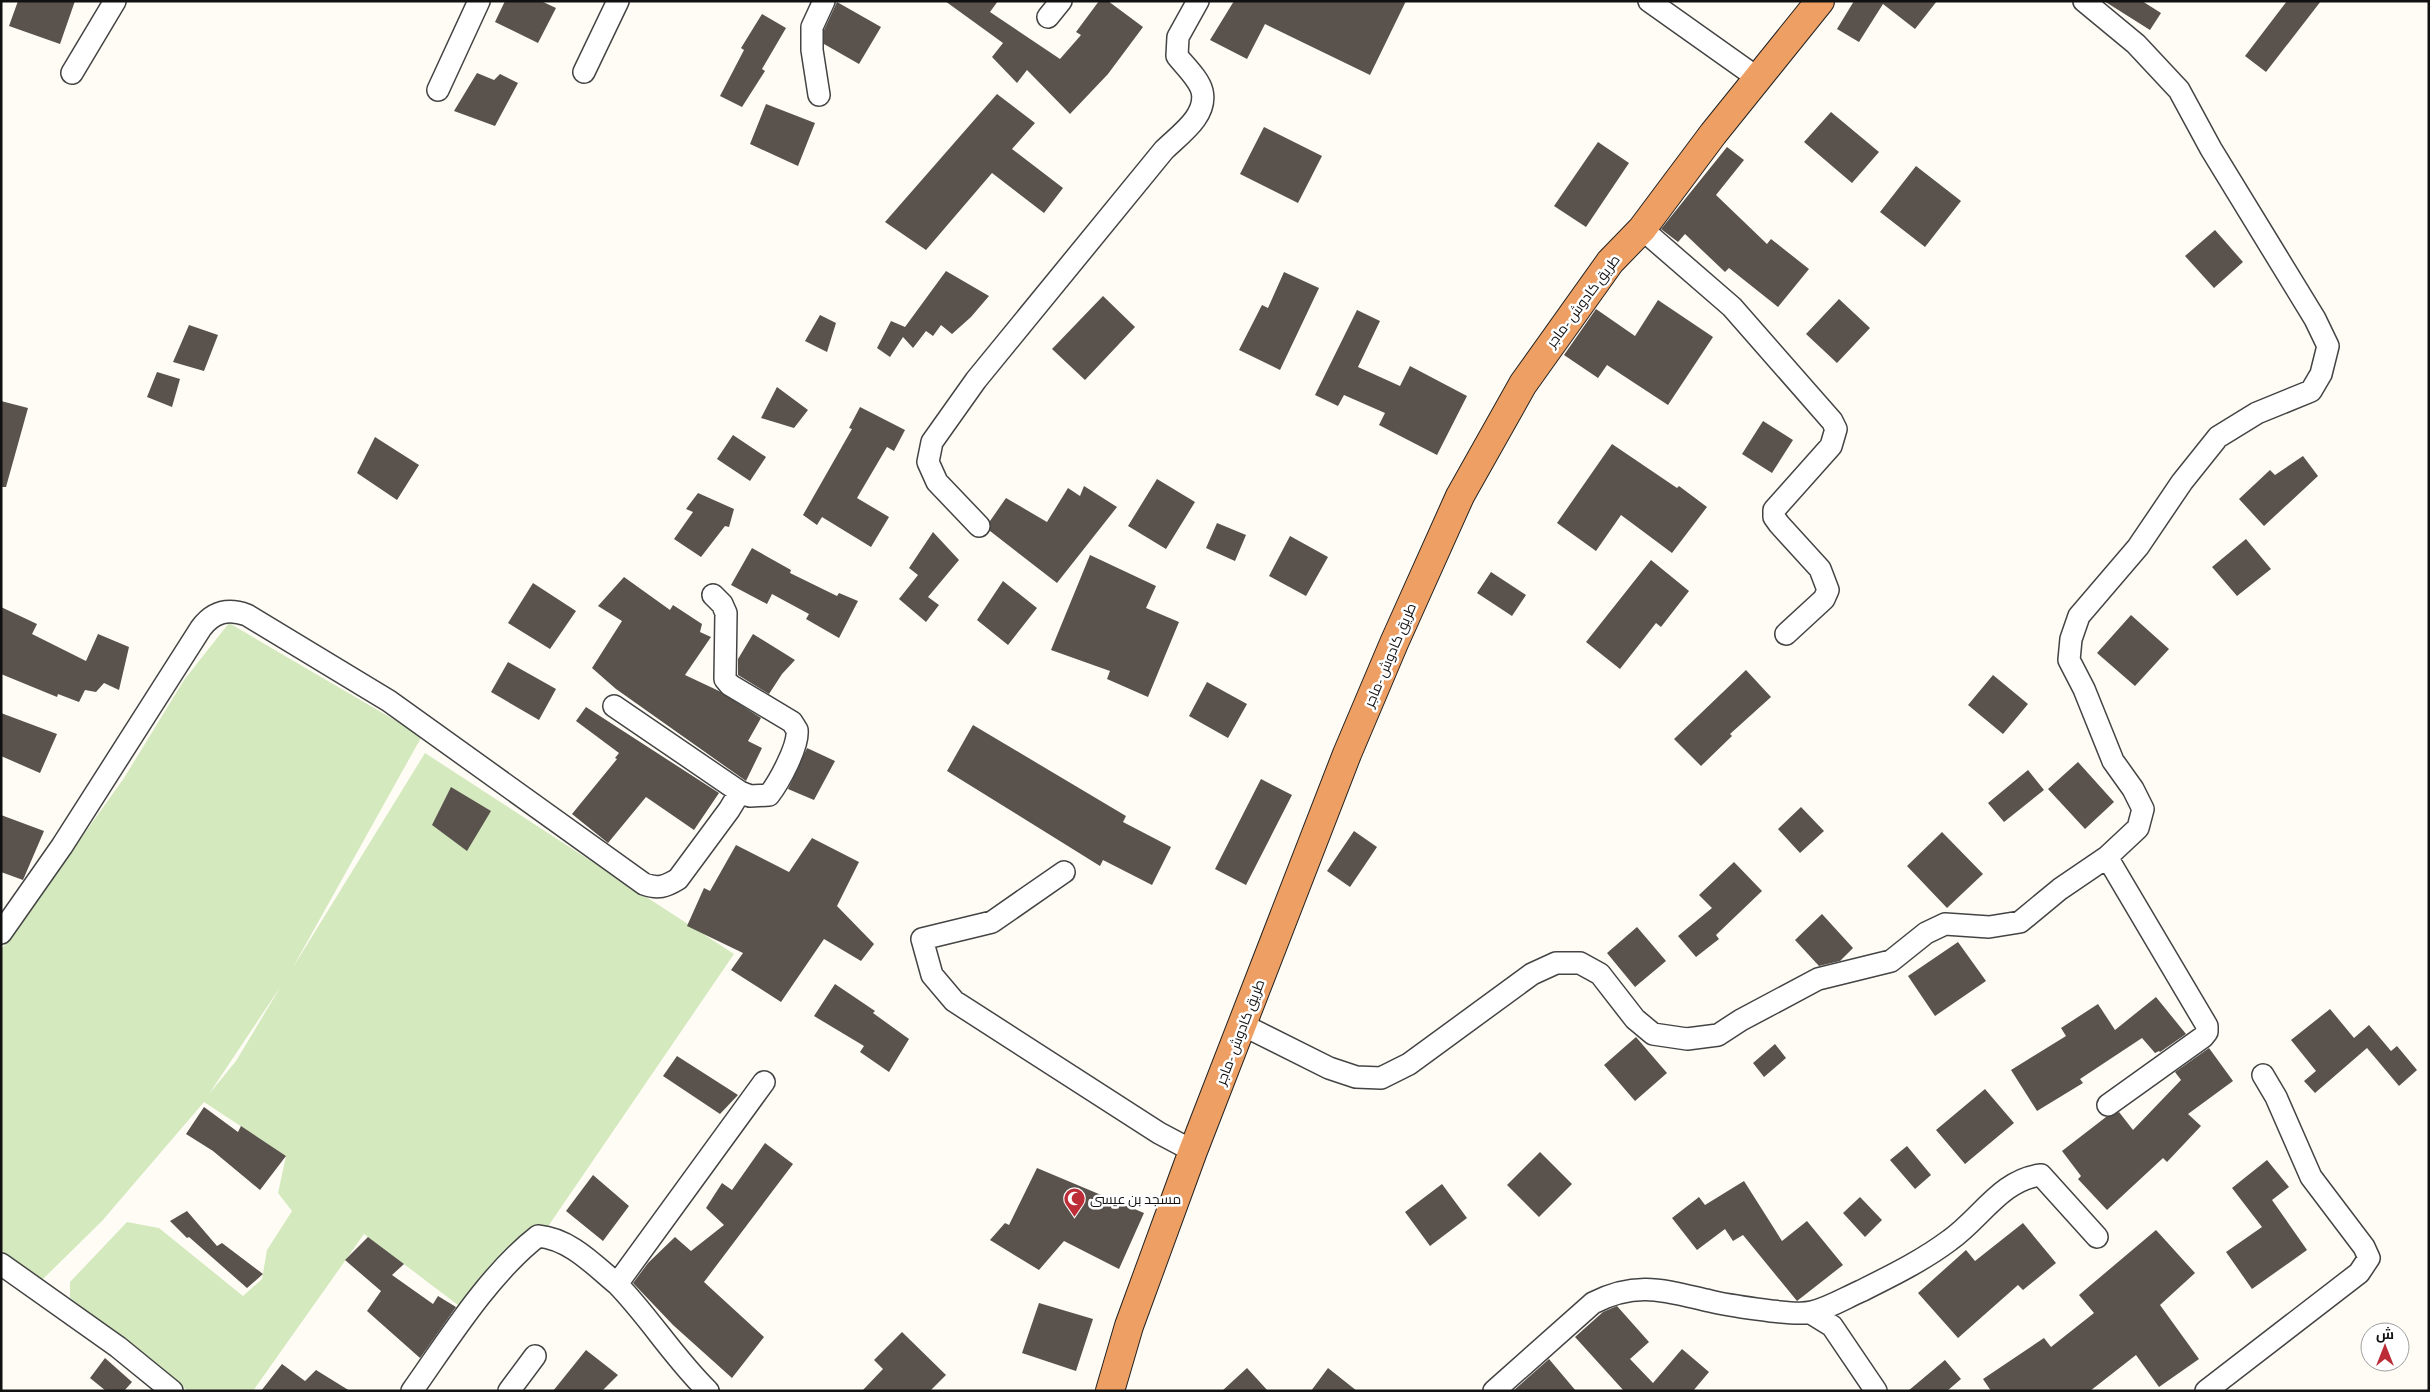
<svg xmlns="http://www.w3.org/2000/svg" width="2430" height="1392" viewBox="0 0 2430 1392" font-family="'Crimson Pro',Cairo,serif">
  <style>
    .green { fill: #d5e9bf; fill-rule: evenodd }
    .building { fill: #59524d }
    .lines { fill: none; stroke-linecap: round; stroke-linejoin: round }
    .minor-casing { stroke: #444; stroke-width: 24 }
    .highway-casing { stroke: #222; stroke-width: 30 }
    .minor { stroke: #fff; stroke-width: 21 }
    .highway { stroke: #eea064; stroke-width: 28 }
    .labels { text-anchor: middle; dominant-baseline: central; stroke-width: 5; stroke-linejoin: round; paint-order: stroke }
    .street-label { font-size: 14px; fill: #111; stroke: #fff }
    .poi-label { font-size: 14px; fill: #111; stroke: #fff; text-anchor: start }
  </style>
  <rect width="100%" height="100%" fill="#fffcf5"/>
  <path class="green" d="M229 623 422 736 292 969 425 753 734 954 549 1225 458 1305 364 1234 253 1391H188L70 1298V1282L127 1222 159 1228 243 1296 262 1279 267 1250 292 1211 278 1193 286 1156 204 1102 102 1221 41 1281 1 1250V950L124 778 184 680ZM281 986 236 1061 209 1094Z"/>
  <path class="building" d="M18 1H75L60 44 9 26Z
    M505 1H541L556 8 538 43 495 22Z
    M945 1H998L990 12 1060 59 1081 35 1076 32 1099 1H1108L1143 27 1108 74 1070 114 1027 70 1017 83 992 57 1003 43Z
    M1234 1H1406L1370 75 1265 24 1247 59 1210 40Z
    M1854 1H1937L1915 29 1883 4 1859 42 1837 29Z
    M2104 1H2142L2161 13 2150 30Z
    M2287 1H2321L2266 72 2245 56Z
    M837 2 881 27 859 64 824 44V30Z
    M762 14 786 28 762 69 765 71 742 107 720 96 744 50 741 48Z
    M477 73 494 80 500 74 518 83 495 126 454 111Z
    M997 94 1035 123 1012 149 1063 188 1044 213 992 173 926 250 885 222Z
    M766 104 815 123 798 166 750 144Z
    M1831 112 1879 152 1852 183 1804 142Z
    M1264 127 1322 156 1298 203 1240 174Z
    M1598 142 1629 163 1586 227 1554 206Z
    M1727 147 1744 160 1716 195 1767 244 1771 239 1809 269 1778 307 1729 268 1725 272 1685 234 1678 242 1661 229Z
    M1916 166 1961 201 1925 247 1880 212Z
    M2215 230 2243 262 2214 288 2185 256Z
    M946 271 989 296 971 317 952 334 941 325 933 336 926 331 913 348 903 337 890 357 877 348 891 321 905 327Z
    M1284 272 1319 288 1280 370 1239 350 1262 305 1268 308Z
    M1103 296 1135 327 1085 380 1052 349Z
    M1839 299 1870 328 1837 363 1806 334Z
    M1658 300 1713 337 1668 405 1607 365 1598 378 1564 355 1596 309 1635 336Z
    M1357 310 1380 321 1358 367 1400 386 1410 366 1467 396 1437 455 1379 425 1385 413 1344 395 1338 406 1315 395Z
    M820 315 836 323 827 352 805 341Z
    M189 325 218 335 204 371 173 362Z
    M157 372 180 379 172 407 147 397Z
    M777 387 808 410 794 428 761 418Z
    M1 401 28 408 6 487H1Z
    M860 407 905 430 894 451 887 447 857 498 889 517 871 547 822 517 817 525 803 515 852 429 849 428Z
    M1763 421 1793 440 1772 473 1742 454Z
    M733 435 766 457 750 481 717 459Z
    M375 437 419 465 397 500 357 473Z
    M1612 444 1677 488 1679 486 1707 507 1672 553 1621 515 1596 551 1557 523Z
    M2303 456 2318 476 2264 526 2239 499 2270 470 2275 475Z
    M1157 479 1195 502 1166 549 1128 526Z
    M1084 486 1117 507 1057 583 990 531V521L1006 498 1047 522 1068 488 1080 496Z
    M698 493 734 509 729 527 725 526 701 557 674 539 693 512 686 509Z
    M1217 523 1246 535 1235 561 1206 548Z
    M933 532 959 560 928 597 939 605 926 622 899 599 918 575 909 568Z
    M1290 536 1328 557 1306 596 1269 576Z
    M2246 539 2271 569 2237 596 2212 567Z
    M752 548 791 570 790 573 837 596 839 593 858 601 839 638 806 619 809 614 772 594 767 604 731 585Z
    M1090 555 1156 586 1146 608 1179 622 1148 697 1107 679 1110 671 1051 650Z
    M1651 560 1689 591 1661 627 1656 623 1620 669 1586 642Z
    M1491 572 1526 595 1512 616 1477 593Z
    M624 577 670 610 673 605 702 624 700 632 711 637 685 675 719 691 761 718 748 741 762 748 746 781 616 689 592 668 622 621 598 606Z
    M1003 581 1037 608 1008 645 977 620Z
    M533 583 576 611 550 649 508 623Z
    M1 607 37 624 32 634 86 661 98 634 129 647 119 690 104 683 96 692 85 690 79 702 58 694 57 697 1 674Z
    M2131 615 2169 649 2135 686 2097 653Z
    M753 634 795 660 782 674 769 694 738 675V659Z
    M508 662 556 689 539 720 491 692Z
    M1746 670 1771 697 1730 734 1732 736 1701 766 1674 739Z
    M1993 675 2028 704 2003 734 1968 705Z
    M1207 682 1247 704 1228 738 1189 716Z
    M586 707 719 793 694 830 646 797 608 843 572 814 617 759 615 758 619 753 576 721Z
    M1 713 57 734 40 773 1 756Z
    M973 725 1126 816 1123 822 1171 847 1152 885 1103 860 1100 866 947 771Z
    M807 748 835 761 814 800 788 789Z
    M2078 762 2114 802 2085 829 2048 789Z
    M2028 770 2044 790 2004 822 1988 803Z
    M1261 779 1292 795 1246 885 1215 869Z
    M451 787 491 811 467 851 432 825Z
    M1801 807 1824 831 1800 853 1778 829Z
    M1 815 44 831 23 880 1 872Z
    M1354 831 1377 847 1350 887 1327 871Z
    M1942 832 1983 874 1947 908 1907 866Z
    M812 838 859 862 837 906 874 944 861 961 824 939 781 1002 731 970 743 953 687 926 704 888 710 891 736 845 789 872Z
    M1734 862 1762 891 1716 935 1719 939 1696 957 1678 936 1712 908 1699 895Z
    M1822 914 1853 948 1840 961 1819 966 1795 940Z
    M1637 927 1666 961 1635 987 1607 953Z
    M1958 942 1986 981 1935 1016 1908 976Z
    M835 984 875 1011 873 1013 909 1039 889 1072 860 1052 864 1046 814 1016Z
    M2156 997 2186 1034 2160 1052 2159 1051 2155 1053 2142 1038 2080 1079 2083 1083 2037 1111 2011 1070 2066 1036 2061 1028 2098 1004 2115 1030Z
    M2330 1009 2354 1038 2369 1025 2391 1051 2397 1046 2417 1070 2399 1086 2367 1048 2315 1093 2304 1081 2316 1071 2291 1040Z
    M1636 1037 1667 1073 1635 1101 1604 1065Z
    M1775 1044 1786 1058 1764 1077 1753 1063Z
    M2209 1048 2233 1081 2188 1114 2201 1126 2167 1162 2163 1158 2107 1210 2078 1179 2081 1176 2062 1151 2106 1117 2119 1112 2133 1130 2181 1080 2175 1072Z
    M677 1056 738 1095 720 1114 663 1076Z
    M1985 1089 2014 1123 1965 1164 1936 1130Z
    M204 1107 238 1132 241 1126 286 1156 260 1190 213 1151 186 1134Z
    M765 1143 793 1164 704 1282 764 1337 732 1378 673 1325 633 1283 648 1263 675 1237 691 1251 724 1225 706 1208 722 1183 732 1190Z
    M1907 1146 1931 1175 1915 1189 1890 1160Z
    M1540 1152 1572 1184 1539 1217 1507 1185Z
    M2267 1160 2289 1187 2272 1200 2307 1250 2252 1289 2226 1252 2262 1227 2232 1188Z
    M1037 1168 1144 1213 1119 1269 1064 1241 1039 1270 990 1240 1005 1223 1009 1225Z
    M593 1175 629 1206 603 1241 566 1211Z
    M1744 1181 1782 1241 1807 1221 1843 1265 1797 1301 1743 1235 1733 1241 1725 1229 1697 1250 1672 1218 1699 1197 1705 1205Z
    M1442 1184 1467 1218 1430 1246 1405 1212Z
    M1860 1197 1882 1220 1865 1237 1843 1213Z
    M187 1211 217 1246 222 1243 263 1274 247 1288 189 1237 187 1238 170 1221Z
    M2023 1223 2056 1263 2023 1290 2018 1285 1958 1338 1918 1293 1966 1250 1975 1261Z
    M2156 1230 2195 1273 2160 1305 2199 1359 2159 1387 2136 1355 2090 1391H1991L1983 1379 2044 1338 2051 1347 2094 1313 2079 1295Z
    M368 1237 404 1264 392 1275 433 1304 438 1296 456 1307 420 1358 367 1311 381 1291 345 1260Z
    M1039 1303 1093 1319 1076 1371 1022 1353Z
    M1617 1306 1649 1342 1630 1359 1653 1383 1682 1349 1709 1372 1693 1391H1624L1575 1337 1603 1312Z
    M902 1332 946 1375 930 1391H862L883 1369 874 1360Z
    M586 1350 618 1375 602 1391H553Z
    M105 1358 132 1382 124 1391H106L90 1378Z
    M1549 1359 1576 1391H1513Z
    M1945 1360 1961 1379 1947 1391H1908Z
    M282 1364 305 1381 316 1370 350 1391H261Z
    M1247 1368 1268 1391H1222Z
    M1328 1368 1357 1391H1311Z"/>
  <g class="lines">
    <defs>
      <path id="minor" d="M1649 1 1759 79
        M1048 17 1061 1
        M584 72 618 1
        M72 73 115 1
        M438 90 479 1
        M819 95 812 50V27L824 1
        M1642 229 1732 307 1832 421 1836 429 1831 446 1774 510V517L1779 524 1820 569 1828 590 1824 599 1786 634
        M979 526 937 482 928 462 932 442 976 380 1164 150C1179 135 1208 116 1202 91 1199 79 1185 66 1177 56L1178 37 1198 1
        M713 595 722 604 726 613 725 679 730 685 792 722 797 730C799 746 779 782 769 795L750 796 740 792
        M2107 857 2207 1026V1032L2203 1037 2108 1105
        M1064 872 992 922 922 939 932 975 954 1001 1159 1133 1193 1151
        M1 933 62 846 201 628C213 612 228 608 247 615L389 701 644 884C658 889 665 887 678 879L729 810 740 792 614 706
        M1243 1025 1329 1068 1356 1077 1381 1078 1409 1064 1532 974 1556 963H1580L1600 974 1635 1019 1653 1034 1687 1039 1718 1035 1741 1020 1818 979 1891 961 1926 933 1945 924 1989 927 2020 922 2060 889 2107 857 2138 828 2143 809 2133 789 2113 761 2084 689 2069 660 2071 639 2079 616 2138 547 2182 482 2218 437 2257 413 2311 391 2321 374 2328 346 2315 319 2211 149 2179 90 2136 44 2084 1
        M1 1264 118 1347 172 1391
        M1811 1313 1832 1326 1876 1391
        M412 1391C448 1340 489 1274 538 1236 570 1239 593 1264 617 1284
        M509 1391 535 1356
        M708 1391C674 1358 650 1318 617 1284L764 1082
        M1494 1391 1593 1303C1637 1280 1666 1291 1710 1301 1730 1306 1750 1308 1771 1311 1783 1312 1800 1315 1812 1312 1829 1308 1845 1298 1861 1291 1891 1276 1922 1261 1950 1240 1980 1219 2002 1179 2041 1175L2097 1237
        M2206 1391 2359 1273 2369 1258 2364 1247 2311 1177 2276 1097 2263 1075"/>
      <path id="highway" d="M1110 1391 1129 1326 1193 1151 1347 754 1394 643 1460 496 1523 384 1610 262 1642 229 1713 134 1820 1"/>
    </defs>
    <use href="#minor" class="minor-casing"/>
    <use href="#highway" class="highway-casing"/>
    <use href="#minor" class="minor"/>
    <use href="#highway" class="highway"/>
  </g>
  <defs>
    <symbol id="mosque-pin" viewBox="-11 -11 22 30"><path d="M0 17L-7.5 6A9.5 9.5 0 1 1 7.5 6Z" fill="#bd2d37" stroke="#fff"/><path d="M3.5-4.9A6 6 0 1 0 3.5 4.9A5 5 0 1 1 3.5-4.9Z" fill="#fff"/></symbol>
  </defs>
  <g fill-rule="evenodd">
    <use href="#mosque-pin" x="1062" y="1186" width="25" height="34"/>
  </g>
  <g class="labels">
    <g class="street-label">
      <text transform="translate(1583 301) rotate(-53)">طريق كادوش -ماجر</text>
      <text transform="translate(1390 655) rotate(-67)">طريق كادوش -ماجر</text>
      <text transform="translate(1240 1032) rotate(-69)">طريق كادوش -ماجر</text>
    </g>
    <g class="poi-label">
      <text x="1090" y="1199">مسجد بن عيسى</text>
    </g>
  </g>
  <rect width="2430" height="1392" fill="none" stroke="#111111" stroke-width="5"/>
  <g transform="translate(2385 1347)"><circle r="24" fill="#ffffff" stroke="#a0a0a0"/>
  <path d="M0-4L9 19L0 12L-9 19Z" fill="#bd2d37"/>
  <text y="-8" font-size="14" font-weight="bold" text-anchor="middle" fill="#111111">ش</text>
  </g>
</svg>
